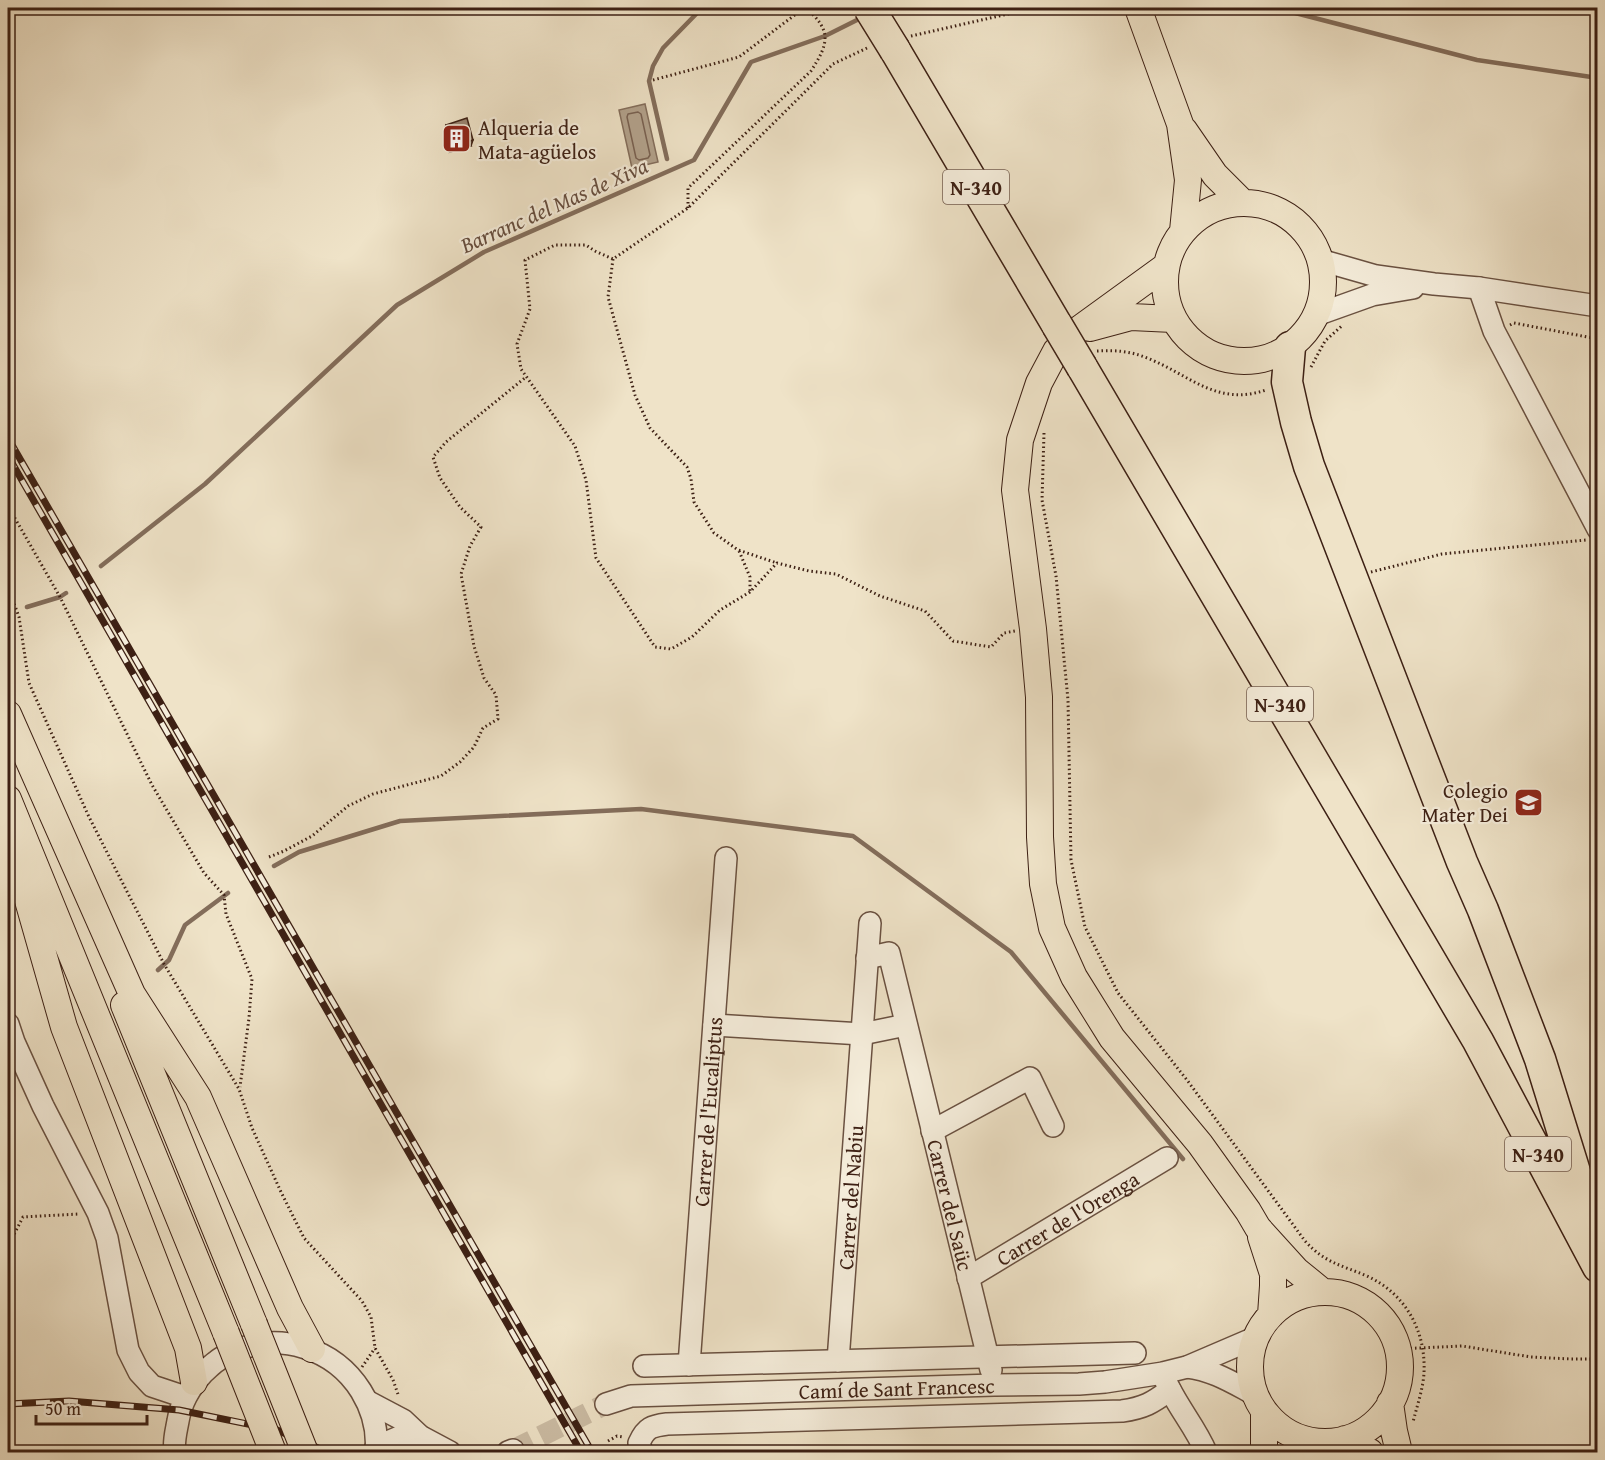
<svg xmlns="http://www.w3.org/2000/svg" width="1605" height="1460" viewBox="0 0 1605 1460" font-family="'Gentium Book Plus',serif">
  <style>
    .water { fill: #b2a18b; stroke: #836d5b; stroke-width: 1.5 }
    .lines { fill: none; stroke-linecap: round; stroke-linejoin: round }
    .shore { stroke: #786050; stroke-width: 1.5 }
    .stream { stroke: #836d5b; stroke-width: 4.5 }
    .minor-tunnel { stroke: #cbbca4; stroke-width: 21; stroke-dasharray: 21 10; stroke-linecap: butt }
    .minor-casing { stroke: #6a5141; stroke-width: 24 }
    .major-casing { stroke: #3d2014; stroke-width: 28 }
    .highway-casing { stroke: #3d2014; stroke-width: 33 }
    .path { stroke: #3d2014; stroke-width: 3; stroke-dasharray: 1.5 3; stroke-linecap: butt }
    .minor { stroke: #f5eddb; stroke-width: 21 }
    .major { stroke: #efe3c8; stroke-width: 26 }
    .highway { stroke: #efe3c8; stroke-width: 30 }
    .rail-casing { stroke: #3d2014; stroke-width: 7 }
    .rail { stroke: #f5eddb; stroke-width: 4.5; stroke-dasharray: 14; stroke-linecap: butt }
    .major-bridge-casing { stroke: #3d2014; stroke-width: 28; stroke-linecap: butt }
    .highway-bridge-casing { stroke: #3d2014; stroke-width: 33; stroke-linecap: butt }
    .major-bridge { stroke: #efe3c8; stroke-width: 26 }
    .highway-bridge { stroke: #efe3c8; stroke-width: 30 }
    .wall { fill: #847262; stroke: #3d2014; stroke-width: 1.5 }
    .shaded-wall { fill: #6c5d50; stroke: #3d2014; stroke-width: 1.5 }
    .building { fill: #9a8572; stroke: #3d2014; stroke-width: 1.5 }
    .labels { text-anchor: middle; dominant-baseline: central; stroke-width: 4.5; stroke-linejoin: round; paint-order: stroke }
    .shield { fill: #f5eddb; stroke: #745e50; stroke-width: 1.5 }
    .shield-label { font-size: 20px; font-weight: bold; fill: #3d2014 }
    .poi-label { font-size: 21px; fill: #3d2014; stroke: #f5eddb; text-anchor: start }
    .street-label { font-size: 21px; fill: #3d2014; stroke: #f5eddb }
    .water-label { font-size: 22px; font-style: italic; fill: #664d3e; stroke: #f5eddb }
  </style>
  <rect width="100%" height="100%" fill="#efe3c8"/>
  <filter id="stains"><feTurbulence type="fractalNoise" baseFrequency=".00333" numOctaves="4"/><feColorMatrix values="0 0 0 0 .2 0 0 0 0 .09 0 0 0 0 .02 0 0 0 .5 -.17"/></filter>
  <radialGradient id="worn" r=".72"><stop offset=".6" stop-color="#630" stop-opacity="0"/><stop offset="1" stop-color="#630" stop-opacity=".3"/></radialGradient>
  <path class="water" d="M645 104 658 162 632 168 619 110Z"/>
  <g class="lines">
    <path class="shore" d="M638 112 641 114 650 155 648 158 639 160 636 158 627 117 628 114Z"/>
    <path class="stream" d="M1276 8 1477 60 1598 78
      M667 159 649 81 653 66 663 48 702 8
      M101 566 205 484 397 305 484 252 694 160 751 62 825 36 863 17
      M27 607 60 597 66 593
      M274 866 299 852 400 821 641 809 853 836 1011 952 1183 1159
      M158 970 169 960 185 925 228 893"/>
    <path class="minor-tunnel" d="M513 1450 606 1404"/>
    <defs>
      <g id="minor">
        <path d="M1320 260 1376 276 1434 284 1479 288 1598 306"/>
        <path d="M1479 288 1494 331 1598 529"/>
        <path d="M1316 315 1372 295 1413 288"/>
        <path id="s1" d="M867 958 889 953 991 1370"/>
        <path d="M8 1024 14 1042 43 1106 98 1213 107 1238 128 1350 139 1372 152 1386 185 1397"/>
        <path d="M714 1025 862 1034 906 1025"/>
        <path d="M932 1131 1030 1078 1053 1126"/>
        <path id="s2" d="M968 1278 1167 1158"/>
        <path id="s3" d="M838 1361 870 923"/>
        <path id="s4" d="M689 1365 726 858"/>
        <path d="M644 1366 1135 1353"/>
        <path d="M1187 1367C1213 1370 1233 1383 1256 1395"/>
        <path d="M1164 1377C1175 1404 1195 1426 1206 1452"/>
        <path d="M367 1401 403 1420 420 1436 450 1452"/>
        <path id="s5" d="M606 1404 631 1396 994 1385 1079 1384 1105 1382 1163 1373 1187 1367 1257 1337"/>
        <path d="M376 1447 404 1435 420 1436"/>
        <path d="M175 1452C173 1442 176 1432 178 1421 181 1402 190 1387 203 1373 208 1369 212 1364 217 1361 221 1357 228 1355 233 1352 279 1331 334 1348 361 1391 372 1409 378 1431 376 1452"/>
        <path d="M508 1452 513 1450"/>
        <path d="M642 1452 639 1443C646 1427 652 1426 667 1424L1122 1411C1144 1408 1152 1403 1170 1390"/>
      </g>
      <path id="major" d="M1138 8 1180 124 1188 180 1183 231
        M1184 130 1215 175 1242 202
        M1165 282a79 79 0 1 1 158 0a79 79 0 1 1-158 0Z
        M1166 266 1075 332 1056 351 1039 383 1020 440 1015 490 1033 629 1039 697 1040 837 1043 884 1052 928 1074 977 1112 1038 1200 1144 1248 1211 1258 1228 1296 1270 1323 1292
        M1090 328 1131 317 1173 319
        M8 714 132 994 198 1097 290 1308 312 1349
        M8 799 226 1333
        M8 837 19 869 64 1027 188 1348 194 1382
        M124 1005 254 1324
        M1261 1237 1273 1274V1286L1271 1315
        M1250 1367a75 75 0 1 1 150 0a75 75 0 1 1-150 0Z
        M1390 1403 1394 1431 1399 1452
        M1345 1439 1370 1452
        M1264 1452V1411"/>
      <path id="highway" d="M895 50 1057 325
        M1290 347 1287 382 1296 422 1309 466 1462 862 1483 910 1540 1059 1589 1217 1594 1228
        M1082 367 1478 1041 1598 1267"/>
    </defs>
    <use href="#minor" class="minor-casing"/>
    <use href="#major" class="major-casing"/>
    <use href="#highway" class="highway-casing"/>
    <path class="path" d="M911 36 1034 8H1047
      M867 48 833 64 688 208 613 259 595 251 586 245H555L525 260 530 309 517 344 521 369 575 446 586 480 596 558 655 647 671 649 692 637 720 610 750 592 777 563 809 571 836 574 880 596 925 611 953 641 991 647 1004 633 1015 631
      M653 80 739 57 804 8
      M688 208V188L811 71C829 43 832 31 806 8
      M613 259 608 297 635 395 650 428 687 467 691 479 694 502 714 533 738 550 777 563
      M1510 325 1514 323 1598 339
      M1097 351C1114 350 1131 351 1147 358 1189 374 1216 407 1266 390
      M1311 367 1325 341 1343 325
      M1044 433 1042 500 1056 576 1068 700 1071 860 1085 927 1118 993 1187 1080 1305 1241C1325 1263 1341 1265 1367 1276 1406 1294 1426 1331 1424 1373 1423 1389 1417 1406 1413 1422
      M8 506 60 597 152 785 204 873 224 895 226 914 252 979 249 1018 240 1087
      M739 551 750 577V592
      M1371 572 1442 554 1586 540
      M8 587 19 617 29 683 89 817 164 964 239 1089 252 1128 281 1192 304 1238 362 1301 371 1317 375 1348 393 1380 399 1397
      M269 857 284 851 312 836 348 806 373 794 441 776 460 762 474 747 483 728 498 719 496 695 484 678 474 646 461 574 470 546 481 527 460 507 440 478 433 457 446 442 526 377
      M8 1246 23 1217 79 1214
      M1593 1326 1598 1335
      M1397 1349 1462 1346 1531 1357 1571 1359H1598
      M362 1367 375 1348
      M608 1441 617 1436 623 1437"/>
    <use href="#minor" class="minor"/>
    <use href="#major" class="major"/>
    <use href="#highway" class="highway"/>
    <defs>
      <path id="rail" d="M8 438 592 1452
        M8 456 581 1452
        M8 1404 69 1401 179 1410 277 1430 327 1452"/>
    </defs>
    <use href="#rail" class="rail-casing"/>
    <use href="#rail" class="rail"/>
    <defs>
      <path id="major-bridge" d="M254 1324 305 1452
        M226 1333 273 1452"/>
      <path id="highway-bridge" d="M869 8 895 50
        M1057 325 1082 367"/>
    </defs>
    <use href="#major-bridge" class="major-bridge-casing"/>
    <use href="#highway-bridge" class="highway-bridge-casing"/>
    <use href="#major-bridge" class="major-bridge"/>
    <use href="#highway-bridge" class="highway-bridge"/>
  </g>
  <path class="wall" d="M446 125 471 146 450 152 444 131Z"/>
  <path class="shaded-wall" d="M473 140 471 146 450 152 453 146Z"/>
  <path class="building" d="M467 118 473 140 453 146 446 125Z"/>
  <defs>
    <symbol id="building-square" viewBox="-11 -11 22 22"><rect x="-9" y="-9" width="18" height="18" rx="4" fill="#8f2418" stroke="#f5eddb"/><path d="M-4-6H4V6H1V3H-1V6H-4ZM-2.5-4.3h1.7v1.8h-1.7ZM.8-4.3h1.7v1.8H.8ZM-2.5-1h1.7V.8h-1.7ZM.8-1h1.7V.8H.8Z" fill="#fff"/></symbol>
    <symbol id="school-square" viewBox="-11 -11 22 22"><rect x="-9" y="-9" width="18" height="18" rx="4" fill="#8f2418" stroke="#f5eddb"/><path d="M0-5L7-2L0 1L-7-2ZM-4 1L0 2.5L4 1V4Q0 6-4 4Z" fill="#fff"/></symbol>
  </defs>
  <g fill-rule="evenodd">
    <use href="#building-square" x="440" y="122" width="33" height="33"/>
    <use href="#school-square" x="1512" y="786" width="33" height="33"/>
  </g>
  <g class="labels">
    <g class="shield">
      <rect x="943" y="170" width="66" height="34" rx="4.5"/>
      <rect x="1247" y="687" width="66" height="34" rx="4.5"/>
      <rect x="1505" y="1137" width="66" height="34" rx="4.5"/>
    </g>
    <g class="shield-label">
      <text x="976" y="187">N-340</text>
      <text x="1280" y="704">N-340</text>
      <text x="1538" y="1154">N-340</text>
    </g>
    <g class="poi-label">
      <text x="478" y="127">Alqueria de<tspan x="478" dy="24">Mata-agüelos</tspan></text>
      <text x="1508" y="790" text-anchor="end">Colegio<tspan x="1508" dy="24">Mater Dei</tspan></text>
    </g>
    <g class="street-label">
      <text stroke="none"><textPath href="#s4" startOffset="254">Carrer de l'Eucaliptus</textPath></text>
      <text stroke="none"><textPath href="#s3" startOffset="164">Carrer del Nabiu</textPath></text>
      <text stroke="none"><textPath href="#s1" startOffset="282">Carrer del Saüc</textPath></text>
      <text stroke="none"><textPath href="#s2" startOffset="116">Carrer de l'Orenga</textPath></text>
      <text stroke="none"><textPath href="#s5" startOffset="292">Camí de Sant Francesc</textPath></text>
    </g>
    <g class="water-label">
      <text transform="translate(554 205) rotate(-24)">Barranc del Mas de Xiva</text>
    </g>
  </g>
  <rect width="1605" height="1460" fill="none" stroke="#efe3c8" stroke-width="30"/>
  <rect x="9" y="9" width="1587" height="1442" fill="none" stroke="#3d2014" stroke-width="3"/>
  <rect x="15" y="15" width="1575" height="1430" fill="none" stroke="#3d2014" stroke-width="1.5"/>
  <path d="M36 1415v9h111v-9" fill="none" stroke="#3d2014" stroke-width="3"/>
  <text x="45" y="1415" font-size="18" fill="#3d2014" stroke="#f5eddb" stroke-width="4.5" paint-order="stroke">50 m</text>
  <rect width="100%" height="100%" filter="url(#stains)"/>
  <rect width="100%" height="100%" fill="url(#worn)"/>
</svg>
